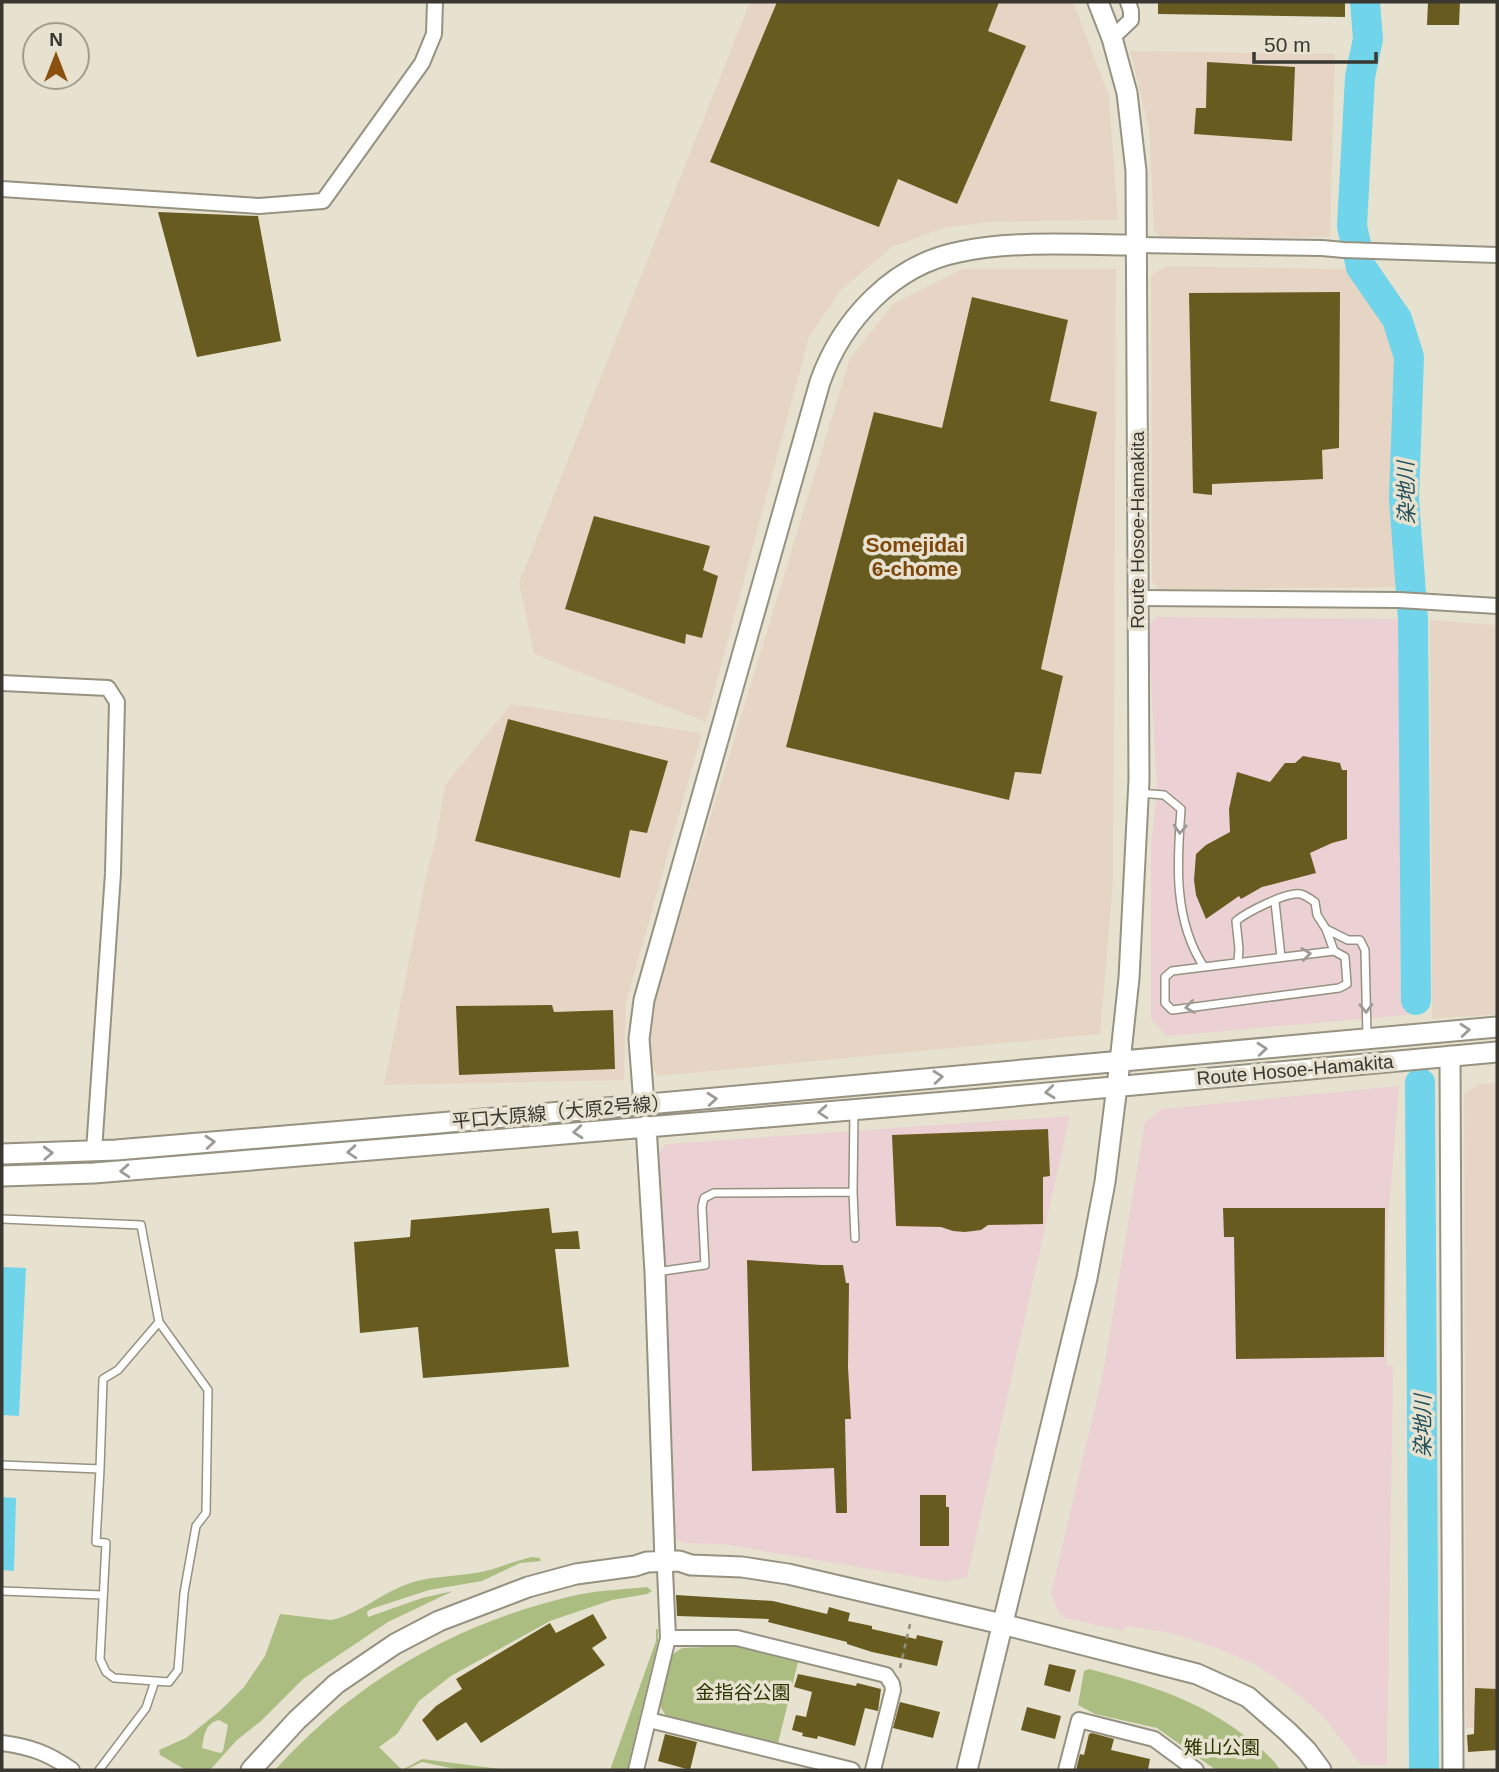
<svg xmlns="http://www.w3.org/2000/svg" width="1499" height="1772" viewBox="0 0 1499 1772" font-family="Helvetica,'Noto Sans JP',sans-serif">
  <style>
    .commercial { fill: #ebd1d3 }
    .industrial { fill: #e6d5c4 }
    .green { fill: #acbd82; fill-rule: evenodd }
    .water { fill: #70d4ea }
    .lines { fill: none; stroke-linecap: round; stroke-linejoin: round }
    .river { stroke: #70d4ea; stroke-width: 30 }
    .building { fill: #685b20 }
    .lane-casing { stroke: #969281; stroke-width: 10 }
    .street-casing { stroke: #969281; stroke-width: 18 }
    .secondary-casing { stroke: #969281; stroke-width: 23 }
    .path { stroke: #928e82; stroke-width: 2.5; stroke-dasharray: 5 5; stroke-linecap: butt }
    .lane { stroke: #fff; stroke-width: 7 }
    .street { stroke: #fff; stroke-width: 14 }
    .secondary { stroke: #fff; stroke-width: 19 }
    .oneway { stroke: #9c9b98 }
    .labels { text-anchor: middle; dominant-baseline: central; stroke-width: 7; stroke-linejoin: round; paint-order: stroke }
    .street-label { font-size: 19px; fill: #393730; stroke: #e7e2d0 }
    .park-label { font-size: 19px; fill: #2b3600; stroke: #e7e2d0 }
    .water-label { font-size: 21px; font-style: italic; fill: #224f59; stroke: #e7e2d0 }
    .neighbourhood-label { font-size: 21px; font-weight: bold; fill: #7d460b; stroke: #e7e2d0 }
  </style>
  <rect width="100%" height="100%" fill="#e7e2d0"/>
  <path class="commercial" d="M1157 617 1398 619 1407 1015 1167 1036 1151 1019V846L1157 790 1148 626Z
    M1399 1086 1387 1234V1365L1393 1366 1387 1765H1361L1323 1716 1289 1687 1256 1665 1217 1648 1171 1633 1127 1626 1123 1631 1061 1617 1051 1594 1104 1368 1145 1122 1162 1109Z
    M1070 1116 967 1577 946 1582 723 1544 685 1543 674 1539 665 1258 659 1153 666 1144Z"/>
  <path class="industrial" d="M750 2H1073L1109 96 1118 220 989 222 943 228 892 247 841 290 809 337 706 722 534 654 519 583Z
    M1130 51 1335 54 1330 237 1162 240 1154 229 1149 129Z
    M1167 266 1350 269 1394 329 1402 351 1394 504 1400 587 1159 590 1152 580 1151 275Z
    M963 269H1116L1113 882 1100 1034 658 1076 650 1065 648 1023 850 358 893 304Z
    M1430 620 1497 625V1014L1432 1019Z
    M511 704 702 733 626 1003 624 1080 384 1085 427 872 436 840 445 785Z
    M1497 1083V1728H1466L1464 1094 1478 1084Z"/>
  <path class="green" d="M532 1557 540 1558 541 1561 520 1563 482 1581 429 1590 371 1609 367 1612 368 1617 422 1598 453 1591 388 1622 303 1679 261 1721 237 1740 210 1770H186L160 1755 159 1750 186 1738 221 1710 244 1687 265 1656 280 1614 331 1620C357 1615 379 1595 405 1585 426 1576 452 1577 475 1573 494 1571 512 1561 532 1557ZM219 1720 228 1725 223 1751 220 1753 202 1748C204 1736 205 1723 219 1720Z
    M647 1587 652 1591 647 1594 612 1600 550 1621 451 1676 419 1701 397 1734 379 1747 402 1770 422 1759 508 1770H460L422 1762 405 1770H275C355 1682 452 1625 568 1597 594 1590 621 1590 647 1587Z
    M656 1629H658V1641L627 1770H610L656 1641Z
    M734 1646 798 1662 778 1743 666 1716 658 1703 670 1656 682 1648Z
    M1089 1669C1149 1685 1201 1700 1250 1740 1261 1749 1273 1758 1280 1770H1216L1157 1728 1095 1714 1078 1705 1084 1671Z"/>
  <path class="water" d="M2 1267 26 1268 19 1416 2 1415Z
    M2 1497 16 1498 14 1571 2 1570Z"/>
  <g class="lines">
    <path class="river" d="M1365 2 1368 39 1360 77 1352 226 1361 267 1397 319 1409 357 1404 499 1413 619 1416 1000
      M1420 1083 1424 1770"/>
  </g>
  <path class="building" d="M777 2H999L988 31 1026 46 957 204 898 179 879 227 710 162Z
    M1158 2H1345V17L1158 14Z
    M1428 2H1460L1459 25H1427Z
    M1207 62 1295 67 1292 141 1194 134 1196 108H1206Z
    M158 212 258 216 281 341 197 357Z
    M1340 292 1339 448 1322 450 1323 479 1212 484V495L1193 493 1189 293Z
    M972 297 1068 320 1050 401 1097 412 1041 669 1063 676 1041 774 1015 772 1009 800 786 747 874 412 942 428Z
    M594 516 710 546 703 570 718 576 702 638 686 634 685 644 565 609Z
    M508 719 668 761 647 833 630 830 620 878 475 841Z
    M1303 756 1340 763 1342 770H1347V839L1332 843 1310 853 1316 873 1262 887 1241 899 1239 896 1206 919 1196 895 1194 880 1196 854 1206 845 1230 832 1229 809 1237 772 1270 782 1285 763H1295Z
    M552 1005 554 1012 613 1010 615 1069 459 1075 456 1006Z
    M1048 1129 1050 1176 1043 1177V1224L988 1225 981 1230 965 1232 953 1231 941 1227 896 1226 892 1135Z
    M549 1208 552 1233 578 1231 580 1249H555L569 1367 423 1378 418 1327 360 1333 354 1242 410 1237 411 1220Z
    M1223 1208H1385L1384 1357 1236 1359 1234 1237H1224Z
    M747 1260 821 1265H843L846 1283H849L848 1367 851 1419H845L847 1513H836L834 1468 752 1471Z
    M920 1495H946V1507H949V1546H920Z
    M676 1595 773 1601 827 1614 829 1607 850 1613 848 1621 872 1626V1629L916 1639 917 1635 943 1641 937 1666 872 1652 847 1644V1642L768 1622 769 1619 677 1616Z
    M593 1614 607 1638 592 1648 605 1665 481 1743 466 1722 437 1741 422 1720 436 1706 462 1689 456 1679 550 1623 556 1633Z
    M1049 1664 1076 1670 1070 1692 1044 1685Z
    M798 1674 856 1686 857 1683 881 1689 878 1711 865 1708 855 1746 818 1736 817 1739 802 1736 803 1733 792 1730 796 1715 806 1717 812 1692 794 1687Z
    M1475 1688 1497 1689V1750L1468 1752 1467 1735 1474 1734Z
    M900 1702 940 1712 933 1738 893 1728Z
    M1027 1707 1061 1716 1055 1739 1021 1730Z
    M1092 1733 1114 1739 1111 1750 1150 1759 1148 1770H1076L1080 1754 1084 1755 1089 1734Z
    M665 1734 697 1742 690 1770 658 1761Z"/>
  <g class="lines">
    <defs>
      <path id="lane" d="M1139 793 1164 795 1181 809C1177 862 1173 920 1204 967L1334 951 1345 957 1347 984 1339 988 1172 1010 1165 1003V977L1172 971 1204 967
        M1275 902 1281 957
        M1326 929 1348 940H1360L1365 950 1367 1036
        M1238 961 1239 949 1236 921C1247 912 1286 892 1300 894 1306 895 1310 899 1315 902L1317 915 1326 929 1334 951
        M854 1111 853 1192 855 1238
        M2 1219 141 1225 159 1322 118 1370 103 1379 100 1469 2 1465
        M656 1272 705 1265 702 1207 704 1198 714 1193 853 1192
        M100 1469 96 1542 106 1543 100 1659 106 1672 114 1678 169 1682 178 1670 184 1593 196 1526 206 1513 208 1390 159 1322
        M2 1591 103 1595
        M99 1770 146 1708 155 1681"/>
      <path id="street" d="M1112 38 1131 20V11L1128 2
        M2 189 259 206 323 201 422 63 434 34 435 2
        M1136 245 1322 248 1344 250 1497 255
        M1137 598 1399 600 1497 606
        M2 683 108 688 117 702 113 873 94 1151
        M665 1570 668 1638
        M649 1720 852 1770
        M2 1743C31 1747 48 1753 72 1770
        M636 1770 668 1638H737L886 1675 892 1684 893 1690 873 1770
        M1066 1770 1079 1720 1154 1739 1196 1770"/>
      <path id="secondary" d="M1450 1056 1453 1770
        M644 1104 639 1039 644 1000 820 382C842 320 893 265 959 252 1013 240 1080 245 1136 245
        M646 1126 655 1272 665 1561
        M2 1154 116 1150 439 1123 1497 1027
        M2 1176 94 1173 204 1164 970 1100 1497 1052
        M251 1770 297 1720 336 1684 395 1644 439 1621 528 1587 576 1574 635 1566 647 1562 679 1561 691 1565 742 1567 788 1574 1002 1624 1197 1674 1248 1697 1288 1732 1307 1751 1321 1770
        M967 1770 1087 1278 1105 1182 1120 1062 1129 978 1139 780 1136 171 1127 93 1112 38 1098 2"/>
    </defs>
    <use href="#lane" class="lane-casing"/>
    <use href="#street" class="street-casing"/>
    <use href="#secondary" class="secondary-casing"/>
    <path class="path" d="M900 1668 911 1620"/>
    <use href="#lane" class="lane"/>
    <use href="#street" class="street"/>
    <use href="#secondary" class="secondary"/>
  </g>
  <defs><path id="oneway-chevron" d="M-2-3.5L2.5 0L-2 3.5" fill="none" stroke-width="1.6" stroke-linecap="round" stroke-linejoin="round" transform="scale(1.75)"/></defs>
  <g class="oneway">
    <use href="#oneway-chevron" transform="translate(1180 829) rotate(93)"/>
    <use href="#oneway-chevron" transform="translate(1306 954) rotate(-7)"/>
    <use href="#oneway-chevron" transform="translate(1190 1007) rotate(172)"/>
    <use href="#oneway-chevron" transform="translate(1366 1008) rotate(89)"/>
    <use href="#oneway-chevron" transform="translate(1465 1030) rotate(-5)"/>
    <use href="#oneway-chevron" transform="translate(1262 1049) rotate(-5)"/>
    <use href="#oneway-chevron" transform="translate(938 1077) rotate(-5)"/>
    <use href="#oneway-chevron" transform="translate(1050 1092) rotate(174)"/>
    <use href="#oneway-chevron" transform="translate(712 1099) rotate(-5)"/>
    <use href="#oneway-chevron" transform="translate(823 1112) rotate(176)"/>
    <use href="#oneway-chevron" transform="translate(578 1132) rotate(175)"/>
    <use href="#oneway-chevron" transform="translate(210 1142) rotate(-5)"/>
    <use href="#oneway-chevron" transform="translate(352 1152) rotate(176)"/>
    <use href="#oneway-chevron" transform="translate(48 1153) rotate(-2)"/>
    <use href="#oneway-chevron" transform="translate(125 1171) rotate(176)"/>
  </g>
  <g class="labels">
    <g class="street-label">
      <text transform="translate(1137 530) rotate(-90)">Route Hosoe-Hamakita</text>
      <text transform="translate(1295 1070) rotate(-5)">Route Hosoe-Hamakita</text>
      <text transform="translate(561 1112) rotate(-5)">平口大原線（大原2号線）</text>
    </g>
    <g class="park-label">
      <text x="743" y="1692">金指谷公園</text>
      <text x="1222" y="1747">雉山公園</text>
    </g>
    <g class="water-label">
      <text transform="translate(1406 493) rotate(-91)">染地川</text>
      <text transform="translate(1422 1426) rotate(-90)">染地川</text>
    </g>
    <g class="neighbourhood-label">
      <text x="915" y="544">Somejidai<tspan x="915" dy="24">6-chome</tspan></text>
    </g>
  </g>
  <rect width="1499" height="1772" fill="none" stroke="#393730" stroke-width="7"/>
  <g transform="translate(56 56)"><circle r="33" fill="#e7e2d0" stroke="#a19e90" stroke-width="2"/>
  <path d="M0-5L12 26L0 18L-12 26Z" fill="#8b4f0e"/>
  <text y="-10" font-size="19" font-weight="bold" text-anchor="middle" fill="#393730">N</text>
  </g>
  <path d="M1254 52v10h122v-10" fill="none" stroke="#393730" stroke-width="3.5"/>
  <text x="1264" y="52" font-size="21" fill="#393730" stroke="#e7e2d0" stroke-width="5" paint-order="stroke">50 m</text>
</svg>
